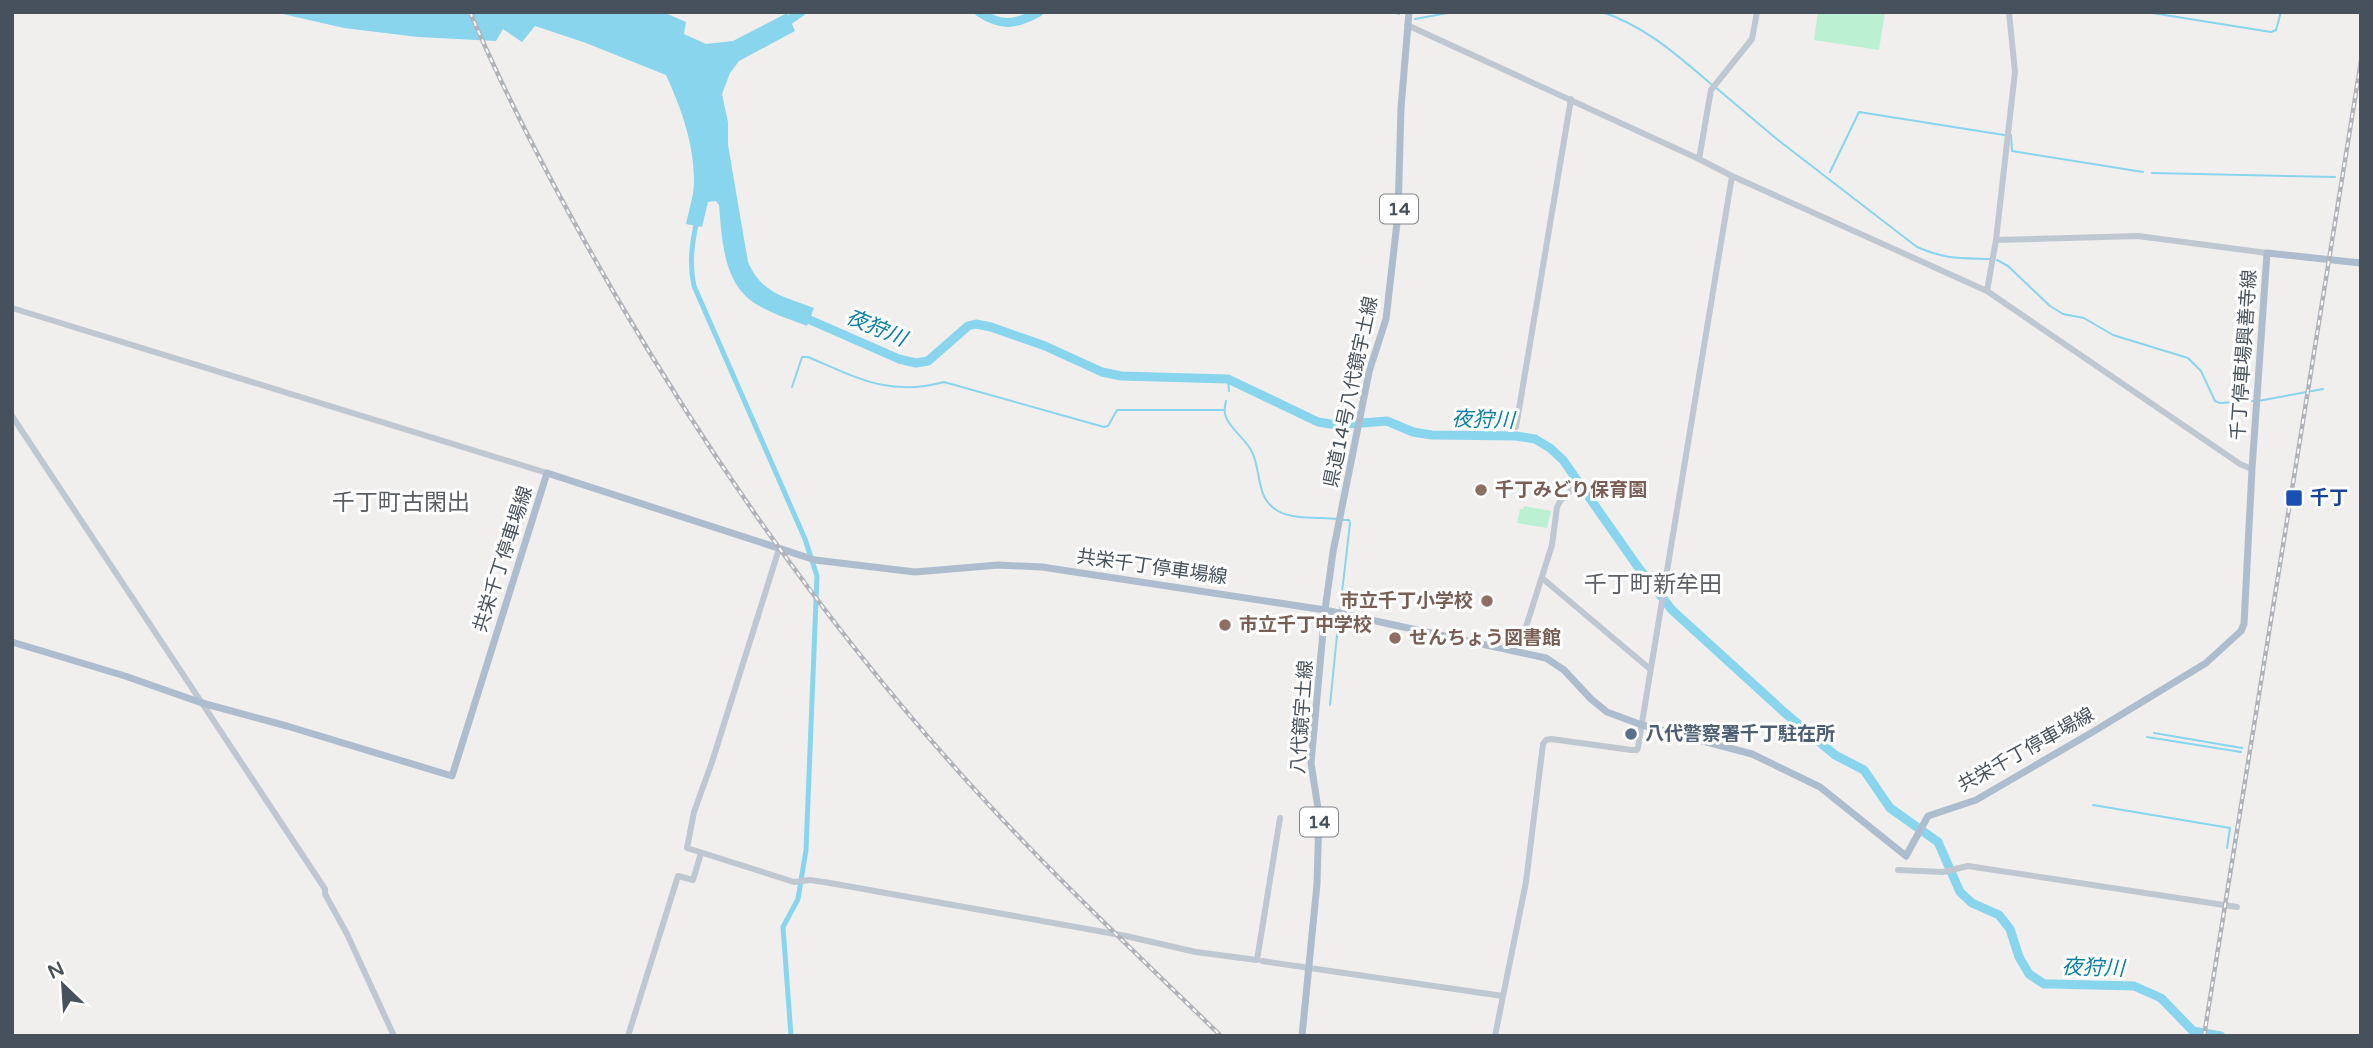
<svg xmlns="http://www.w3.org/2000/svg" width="2373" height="1048" viewBox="0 0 2373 1048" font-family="'Varela Round','Noto Sans JP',sans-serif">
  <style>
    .green { fill: #bcf0d2 }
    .water { fill: #88d5ed }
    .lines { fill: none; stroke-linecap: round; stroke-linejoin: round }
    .stream { stroke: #88d5ed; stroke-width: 2 }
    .canal { stroke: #88d5ed; stroke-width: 5 }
    .river { stroke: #88d5ed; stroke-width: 9 }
    .minor { stroke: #bfc8d1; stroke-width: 6 }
    .major { stroke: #aebdce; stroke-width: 7 }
    .rail-casing { stroke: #b0b3b9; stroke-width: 4.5 }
    .rail { stroke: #fff; stroke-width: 2; stroke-dasharray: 5; stroke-linecap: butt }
    .education-dot { fill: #8d6e63; stroke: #fff; stroke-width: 2.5 }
    .transit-dot { fill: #1a4fb4; stroke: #fff; stroke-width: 2.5 }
    .service-dot { fill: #5c6f8a; stroke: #fff; stroke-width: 2.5 }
    .labels { text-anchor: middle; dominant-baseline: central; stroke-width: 6; stroke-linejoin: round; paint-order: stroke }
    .shield { fill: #fff; stroke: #7e858d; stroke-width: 2 }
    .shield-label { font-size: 18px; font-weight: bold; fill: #46515c }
    .street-label { font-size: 19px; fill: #46515c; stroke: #fff }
    .education-label { font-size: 19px; font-weight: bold; fill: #785e54; stroke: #fff; text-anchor: start }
    .transit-label { font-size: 19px; font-weight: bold; fill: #164399; stroke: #fff; text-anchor: start }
    .service-label { font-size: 19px; font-weight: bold; fill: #4e5e75; stroke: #fff; text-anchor: start }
    .water-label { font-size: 21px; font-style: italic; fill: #0a7ea4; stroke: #fff }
    .quarter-label { font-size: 23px; fill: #5b5f64; stroke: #fff }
  </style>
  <rect width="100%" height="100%" fill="#f1eeee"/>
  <path class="green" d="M1818 12H1885L1879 50 1814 40Z
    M1524 506 1551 511 1547 528 1517 523 1520 509H1523Z"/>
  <path class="water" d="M274 12H663L686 22 684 34 706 44 733 41 787 13 795 31 739 61 730 73 722 94 728 122V145L748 262C762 294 785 297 814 308L807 326C790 319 772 314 756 304 723 284 722 239 719 205L716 201 708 202 702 227 686 224C689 210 694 195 694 181 694 143 681 108 666 75L586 43 535 26 522 42 503 29 496 41 418 37 344 28Z"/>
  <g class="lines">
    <path class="stream" d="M1394 12 1399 14
      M1602 12C1645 26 1677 55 1711 84
      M2146 12 2271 32 2276 30 2281 12
      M1415 19 1453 12
      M1715 87 1778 140 1917 247C1947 260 1960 258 1991 259
      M2011 135 2012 151 2143 172
      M1830 172 1859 112 2004 135
      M2152 173 2335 177
      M1997 260 2008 266 2050 306 2063 314 2084 318 2113 335 2188 358 2201 371 2215 401 2220 403 2253 401
      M1228 379 1229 391
      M792 387 802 357H808C858 378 889 397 944 382L1104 427 1108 426 1117 410H1224
      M1226 401C1225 406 1223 411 1226 417 1231 430 1246 439 1252 452 1262 472 1255 498 1278 511 1294 520 1319 517 1338 519
      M2258 401 2323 389
      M1340 610 1350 523 1349 520H1343
      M1330 705 1339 615
      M2154 733 2242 748
      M2147 737 2241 752
      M2093 805 2230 828 2227 848"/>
    <path class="canal" d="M697 220C692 243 689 263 694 286L805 539 817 576 806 850 798 899 783 927 791 1036"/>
    <path class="river" d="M979 12C1002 27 1015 25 1039 12
      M782 25 801 12
      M801 316 899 359 916 363 928 361 968 326 976 324 991 327 1045 346 1102 372 1121 376 1228 379 1318 422 1337 425 1387 421 1413 432 1432 435 1516 436 1535 439 1550 448 1563 460 1638 567 1672 610 1785 713 1835 755 1864 770 1890 808 1938 842 1960 892 1972 903 1999 915 2010 929 2019 957 2029 974 2044 984H2051L2134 986 2161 998 2193 1031 2221 1036"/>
    <path class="minor" d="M1407 25 1699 159 1732 176 1987 291 2240 464 2252 469
      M1699 159 1711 90 1752 39 1757 12
      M1996 240 2138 236 2267 253
      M1987 291 1996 240 2015 72 2009 12
      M12 308 547 473
      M12 416 325 889V894L347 934 394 1036
      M1516 427 1571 99
      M779 549 712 762 694 812 687 848 794 882 810 880 830 883 1126 936 1196 952 1257 960 1280 818
      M1542 578 1650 669
      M1518 652 1552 545 1557 507 1561 500 1574 488
      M1898 870 1943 872 1968 866 2237 907
      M1262 961 1503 996
      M628 1036 678 876 693 880 701 853
      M1495 1036 1526 882 1543 744 1546 740 1551 739 1632 750H1637L1638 747 1732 176"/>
    <path class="major" d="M12 642 125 676 202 703 287 726 452 776 547 473 815 560 915 572 998 565 1042 567 1325 610 1546 658 1564 670 1591 699 1607 712 1642 725 1752 754 1820 787 1906 856 1928 816 1976 800 2091 733 2206 663 2241 631 2244 624 2252 469 2267 253 2361 263
      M1302 1036 1317 884 1319 815 1311 763 1325 610 1333 552 1369 372 1386 319 1398 214 1401 108 1409 12"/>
    <defs>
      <path id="rail" d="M470 12C512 111 563 205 617 298 723 479 846 651 989 805 1063 885 1143 960 1221 1036
        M2204 1036 2361 61"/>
    </defs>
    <use href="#rail" class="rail-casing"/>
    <use href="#rail" class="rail"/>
  </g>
  <g class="education-dot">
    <circle cx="1481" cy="490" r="7"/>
    <circle cx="1487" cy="601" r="7"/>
    <circle cx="1225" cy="625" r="7"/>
    <circle cx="1395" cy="638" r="7"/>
  </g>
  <rect class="transit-dot" x="2285" y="489" width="18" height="18" rx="3.5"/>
  <circle class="service-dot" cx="1631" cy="734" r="7"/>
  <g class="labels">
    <g class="shield">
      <rect x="1380" y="194.5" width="38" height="29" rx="5"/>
      <rect x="1300" y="807.5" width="38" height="29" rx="5"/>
    </g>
    <g class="shield-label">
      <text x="1399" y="209">14</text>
      <text x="1319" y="822">14</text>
    </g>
    <g class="street-label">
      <text transform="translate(2244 355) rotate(-86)">千丁停車場興善寺線</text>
      <text transform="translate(1351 392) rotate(-78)">県道14号八代鏡宇土線</text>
      <text transform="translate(503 559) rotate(-72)">共栄千丁停車場線</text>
      <text transform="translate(1152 567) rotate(8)">共栄千丁停車場線</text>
      <text transform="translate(1302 717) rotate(-86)">八代鏡宇土線</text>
      <text transform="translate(2026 750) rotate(-29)">共栄千丁停車場線</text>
    </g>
    <g class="education-label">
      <text x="1495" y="490">千丁みどり保育園</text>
      <text x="1473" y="601" text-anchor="end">市立千丁小学校</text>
      <text x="1239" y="625">市立千丁中学校</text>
      <text x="1409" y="638">せんちょう図書館</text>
    </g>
    <g class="transit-label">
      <text x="2310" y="498">千丁</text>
    </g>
    <g class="service-label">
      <text x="1645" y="734">八代警察署千丁駐在所</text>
    </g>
    <g class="water-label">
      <text transform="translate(876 328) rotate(23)">夜狩川</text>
      <text transform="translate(1483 420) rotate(2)">夜狩川</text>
      <text transform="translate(2093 968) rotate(2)">夜狩川</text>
    </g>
    <g class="quarter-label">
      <text x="401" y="503">千丁町古閑出</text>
      <text x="1653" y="585">千丁町新牟田</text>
    </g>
  </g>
  <rect width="2373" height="1048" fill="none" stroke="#46515c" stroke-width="28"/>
  <g transform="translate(63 985) rotate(335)" stroke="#ffffff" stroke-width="5" paint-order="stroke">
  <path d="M0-5L12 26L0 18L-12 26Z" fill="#46515c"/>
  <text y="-10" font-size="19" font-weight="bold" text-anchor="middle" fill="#46515c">N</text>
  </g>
</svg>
